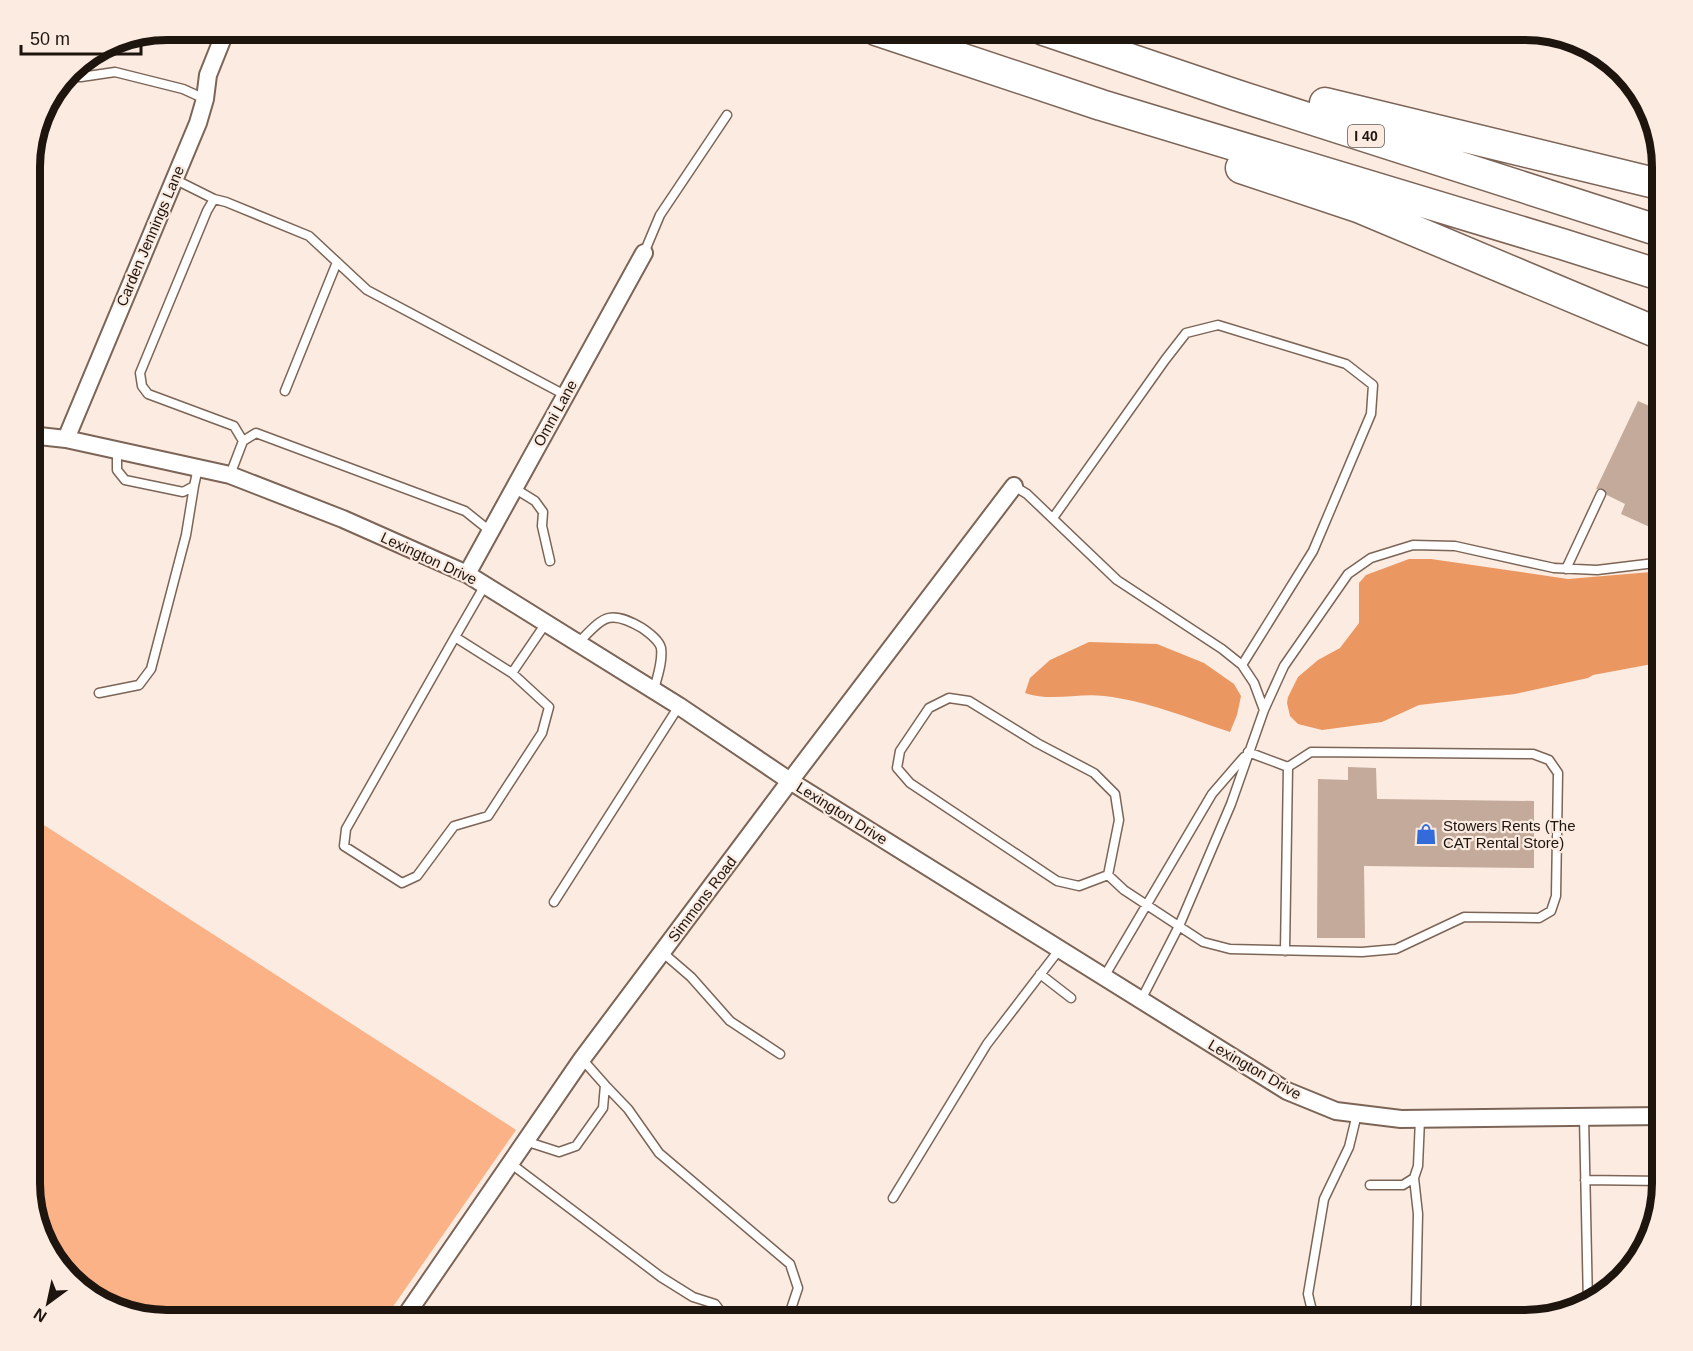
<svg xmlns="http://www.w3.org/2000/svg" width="1693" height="1351" viewBox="0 0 1693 1351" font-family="Helvetica,sans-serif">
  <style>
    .green { fill: #fab286 }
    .forest { fill: #eb9761 }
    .building { fill: #c3aa9a }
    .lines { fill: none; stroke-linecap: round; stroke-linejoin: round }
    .lane-casing { stroke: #7c6557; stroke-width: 11 }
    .street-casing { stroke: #7c6557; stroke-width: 20 }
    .highway-casing { stroke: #7c6557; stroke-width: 33 }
    .lane { stroke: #fff; stroke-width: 8 }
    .street { stroke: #fff; stroke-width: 16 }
    .highway { stroke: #fff; stroke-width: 30 }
    .labels { text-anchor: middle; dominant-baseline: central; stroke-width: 4.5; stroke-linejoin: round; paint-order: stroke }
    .shield { fill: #fbebe1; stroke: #60554e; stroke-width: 1.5 }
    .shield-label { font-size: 14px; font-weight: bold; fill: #1e150f }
    .street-label { font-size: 15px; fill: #1e150f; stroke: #fbebe1 }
    .poi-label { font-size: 15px; fill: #1e150f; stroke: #fbebe1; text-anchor: start }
    .rim { fill: none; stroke: #1e150f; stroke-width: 8 }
  </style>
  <rect width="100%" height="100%" fill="#fbebe1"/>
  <path class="green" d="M30 816 516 1130 383 1321H167L123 1314 77 1287 44 1244 30 1192Z"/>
  <path class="forest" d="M1409 559H1431L1568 579 1663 571V662L1593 675 1588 678 1515 694 1419 705 1382 722 1322 730 1298 724 1290 716 1287 703 1288 697 1298 677 1318 660 1340 648 1359 623V583L1366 575Z
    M1089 642 1157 644 1204 663 1234 684 1241 696 1237 715 1230 732C1188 718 1148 701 1104 696 1077 693 1051 702 1025 693L1030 678 1050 660Z"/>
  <path class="building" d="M1638 401 1663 412V533L1621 514 1625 504 1607 495 1604 489H1596Z
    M1348 767 1376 768 1377 799 1534 801V868L1364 866 1365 938H1317L1318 779 1348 780Z"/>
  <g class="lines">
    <defs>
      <path id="lane" d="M67 77H81L115 72 183 89 205 99
        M174 179 214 199
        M644 253 660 215 727 115
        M285 391 337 262
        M243 441 256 433 465 511 490 531
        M117 450V470L125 480 183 492 194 486 198 468
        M230 475 243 441 234 426 148 394 142 386 140 373 207 211 214 199 226 202 309 236 367 290 565 395
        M1014 486 1027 494 1117 580 1222 649 1242 665 1254 683 1264 710
        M514 488 535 501 543 512 542 526 550 561
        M1053 518 1165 360 1186 333 1218 325 1346 364 1373 385 1371 414 1313 551 1242 665
        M1566 569 1601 494
        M485 585 455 637 512 673 546 623
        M455 637 346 829 344 846 402 883 417 876 454 826 488 816 542 733 549 707 512 673
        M578 643C603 618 608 608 642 628 649 633 659 640 661 648 663 662 657 677 654 690
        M99 693 139 685 151 669 186 535 194 486
        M1248 752 1288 767
        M1108 875 1079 886 1057 881 910 783 897 768 900 751 929 708 949 698 969 701 1037 743 1094 773 1115 794 1119 820 1108 875 1124 890 1203 942 1230 949 1362 952 1396 949 1464 917 1539 918 1551 911 1556 896 1558 773 1549 760 1533 754 1311 752 1288 767
        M554 902 679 706
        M1285 951 1288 767
        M662 952 691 977 730 1021 780 1054
        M1040 974 1071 998
        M1104 977 1212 794 1244 757
        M1141 1000 1179 926 1231 804 1264 710 1284 666 1348 574 1371 558 1413 545 1455 546 1554 568 1597 570 1663 562
        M605 1085 628 1109 659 1153 790 1264 798 1288 789 1315 783 1321
        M1584 1117 1588 1305
        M525 1141 559 1152 576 1146 603 1108 605 1085 582 1059
        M510 1163 661 1277 693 1297 715 1304 728 1321
        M1585 1180 1663 1181
        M1370 1185H1403L1414 1178 1418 1166 1420 1119
        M893 1198 987 1044 1059 950
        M1321 1321 1313 1315 1308 1294 1324 1199 1349 1147 1357 1114
        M1408 1321 1416 1306 1418 1214 1414 1178"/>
      <path id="street" d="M30 435 66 439 230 475 343 519 467 574 679 706 790 781 1287 1091 1336 1111 1401 1119 1663 1116
        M66 439 198 123 205 99 208 75 226 30
        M467 574 644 253
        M402 1321 582 1059 790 781 1014 486"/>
      <path id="highway" d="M876 30 1101 105 1562 244 1663 276
        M1044 30 1236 95 1663 232
        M1325 103 1663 185
        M1241 168 1358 207 1663 335"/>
    </defs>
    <use href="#lane" class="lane-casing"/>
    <use href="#street" class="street-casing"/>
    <use href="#highway" class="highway-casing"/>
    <use href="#lane" class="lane"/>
    <use href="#street" class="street"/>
    <use href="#highway" class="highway"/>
  </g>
  <defs>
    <symbol id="shop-bare" viewBox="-9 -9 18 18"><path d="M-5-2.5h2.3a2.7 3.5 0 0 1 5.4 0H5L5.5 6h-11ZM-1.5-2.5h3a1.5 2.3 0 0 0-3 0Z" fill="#346bda" stroke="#fbebe1" stroke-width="2.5" paint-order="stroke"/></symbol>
  </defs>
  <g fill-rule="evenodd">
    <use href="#shop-bare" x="1411" y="819" width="30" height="30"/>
  </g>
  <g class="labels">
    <rect class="shield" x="1348" y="125" width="36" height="22" rx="4.5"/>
    <g class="shield-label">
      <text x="1366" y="136">I 40</text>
    </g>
    <g class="street-label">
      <text transform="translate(150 236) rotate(-67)">Carden Jennings Lane</text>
      <text transform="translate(555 413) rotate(-61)">Omni Lane</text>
      <text transform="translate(429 558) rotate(25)">Lexington Drive</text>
      <text transform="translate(842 813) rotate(32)">Lexington Drive</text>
      <text transform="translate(702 899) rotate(-53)">Simmons Road</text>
      <text transform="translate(1255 1069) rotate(30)">Lexington Drive</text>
    </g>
    <g class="poi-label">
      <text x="1443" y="825">Stowers Rents (The<tspan x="1443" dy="17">CAT Rental Store)</tspan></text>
    </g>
  </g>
  <path d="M0 0H1693V1351H0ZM167 40H1525A127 127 0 0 1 1652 167V1183A127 127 0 0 1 1525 1310H167A127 127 0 0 1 40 1183V167A127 127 0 0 1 167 40Z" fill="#fbebe1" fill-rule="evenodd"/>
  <path class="rim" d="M167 40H1525A127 127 0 0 1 1652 167V1183A127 127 0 0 1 1525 1310H167A127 127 0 0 1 40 1183V167A127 127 0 0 1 167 40Z"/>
  <g transform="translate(48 1303) rotate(213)" stroke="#fbebe1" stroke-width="4.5" paint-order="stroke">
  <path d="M0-4.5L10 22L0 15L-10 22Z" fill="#1e150f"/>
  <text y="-9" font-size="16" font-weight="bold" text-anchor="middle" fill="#1e150f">N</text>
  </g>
  <path d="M21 45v9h120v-9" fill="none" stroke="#1e150f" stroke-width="3"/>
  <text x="30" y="45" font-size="18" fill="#1e150f" stroke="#fbebe1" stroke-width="4.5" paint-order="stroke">50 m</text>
</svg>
